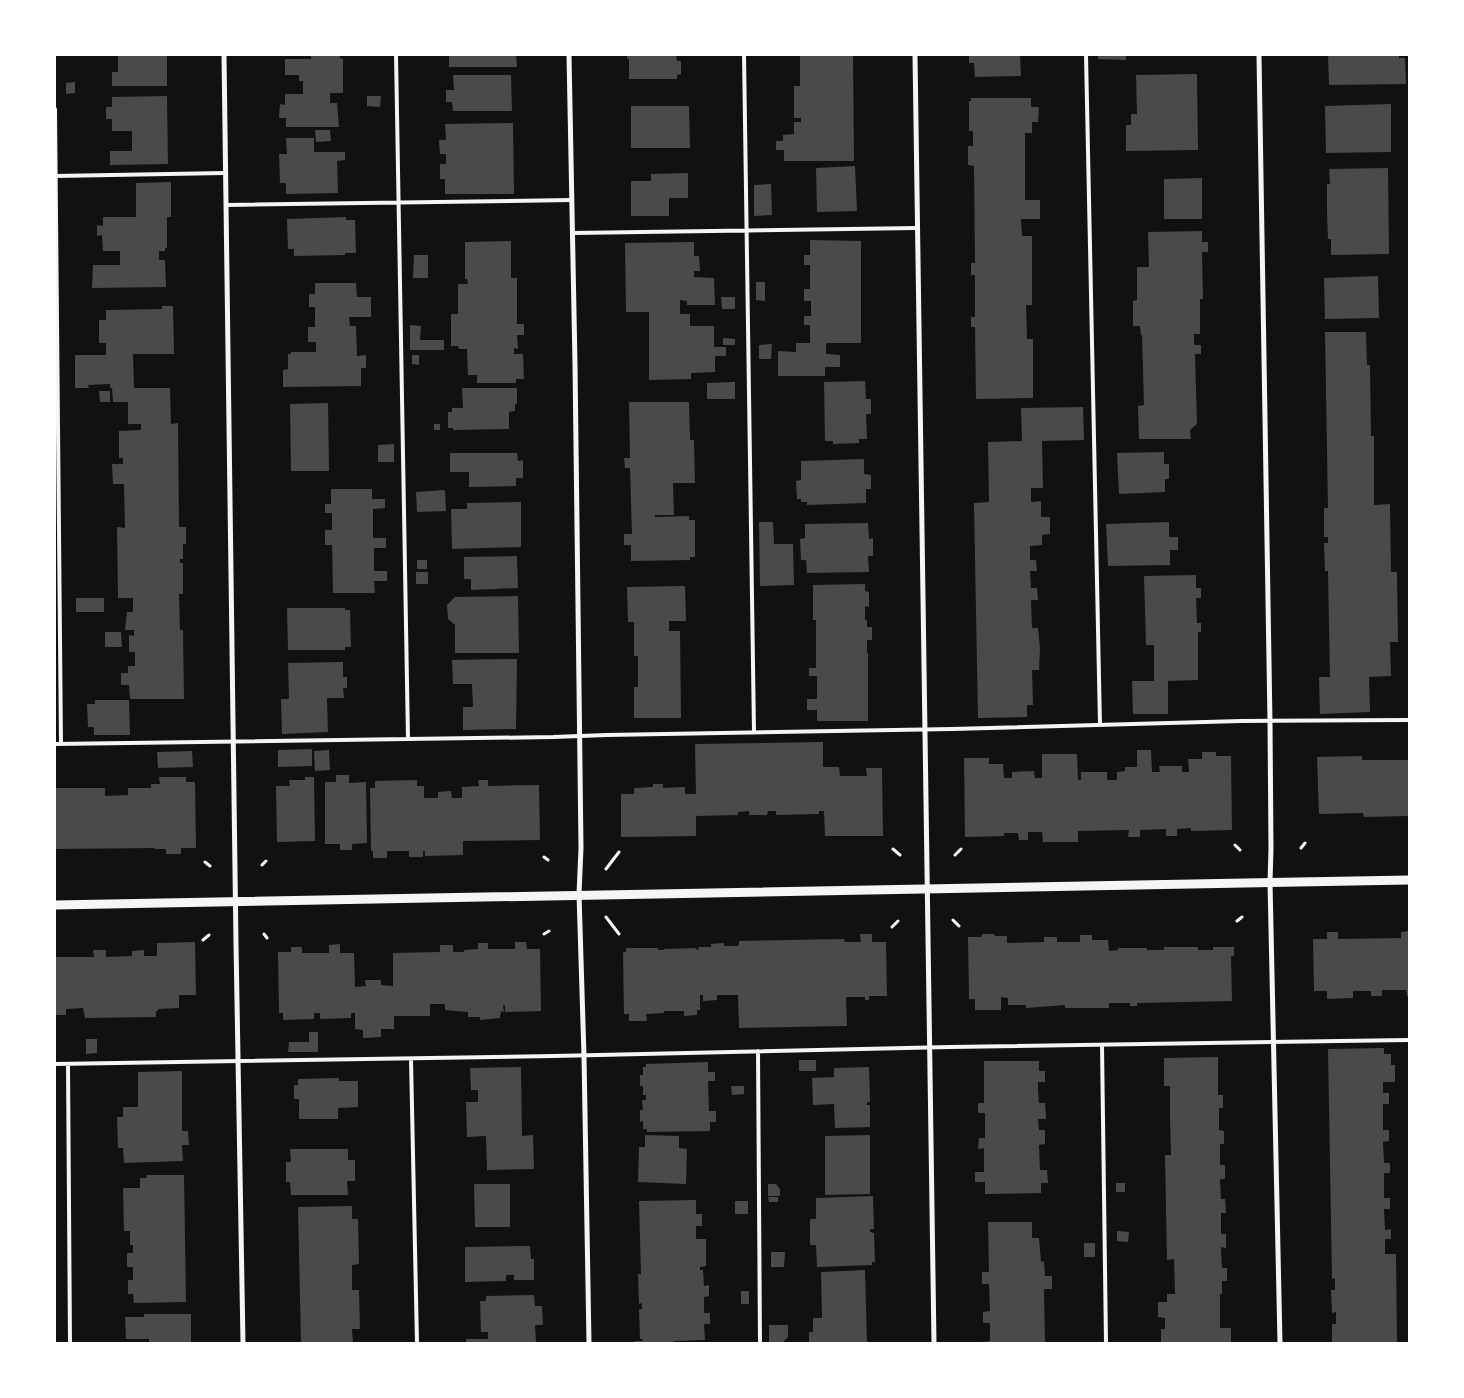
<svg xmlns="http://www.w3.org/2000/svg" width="1464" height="1398" viewBox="0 0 1464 1398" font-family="'Nunito Sans',sans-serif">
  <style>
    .building { fill: #4a4a4a }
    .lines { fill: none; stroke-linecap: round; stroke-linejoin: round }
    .path { stroke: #f5f5f5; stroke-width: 3 }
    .service { stroke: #f5f5f5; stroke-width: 4 }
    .minor { stroke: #f5f5f5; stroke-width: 5 }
    .tertiary { stroke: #f5f5f5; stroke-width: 9 }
  </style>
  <rect width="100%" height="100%" fill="#111"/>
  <path class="building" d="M118 55H167V86H112V72H118Z
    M311 55H340V58L343 59V93H330V103H337L339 127H286V118H279L280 104 285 105V94H303V81H299V75H285V59H311Z
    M449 55H516L517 67H449Z
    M627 55H676L677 61H681V74L677 75V79H629V59H627Z
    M800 55H853L854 161H784V150H776V141H783V135L794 134V122H801V118H794V86H800Z
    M969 55H1020L1021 76 975 77 974 63H969Z
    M1098 55H1126V60L1098 59Z
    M1328 55H1399V58H1405L1406 84 1329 85Z
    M1197 74 1198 150 1126 151V125H1131V114H1137L1136 75Z
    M453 75H511L512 111H453L452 102H446V90H454Z
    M75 82V93L66 94V83Z
    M167 96 168 164 110 165V151H132V131H112V119H106V107H112V97Z
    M367 96H381L380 107 367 106Z
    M971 98H1031V107H1039L1038 122H1032V133H1025V200H1040V219H1021L1022 236H1032V305H1026L1027 339H1033V398L976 399 975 327H971V317H975V275H971V263H975L974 166 968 165V146H973V131H969V101H971Z
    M1391 104V152L1326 153 1325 106Z
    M631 106H689L690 148H631Z
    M513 123 514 194H445V179H440V164H446V154H440L439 140H446L445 124Z
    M315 130H330L331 141 316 142Z
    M286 138H314V152H345V160L337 161 338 193 286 194V183H280L279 154H287Z
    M855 166 857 211 817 212 816 168Z
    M1388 168 1389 254 1331 255V239H1328L1327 212V184H1330L1329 169Z
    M688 173V198H669V216H631V181H651V174Z
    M1202 178V219H1164V179Z
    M171 182V217H167V248H165V251H159V260H165L166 287 92 288 93 265H120V251H103L102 235 97 236V225L103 226V217H136V183Z
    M771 184 772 215 754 216V185Z
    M346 217V220H355L356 253H345V255L294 256V249H288L287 219Z
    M1202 231V242H1208V252H1202L1203 299H1200V334H1194V345H1201V354H1195L1197 424 1190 430 1191 439H1139L1138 406 1144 405 1142 335H1141L1140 326H1133V301L1137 300V267H1149L1148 232Z
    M810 240 861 241V343H826V354L840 355V367H825V376H778V351L796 352V343H810V325H804V316H811V301H804V289H810V265H804V255H810Z
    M511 241V278H517V324H524V335H517L518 349 514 348V354H523L524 379H516V383H477V375H468L467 349H459L458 346H451V314H458V284H468L467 279H465V242Z
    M694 242V256H699L700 271H694V277L714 278 715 305H687V301L680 300V314H690V326H714V347H726V356H715V372L691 373V379L649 380V312H626L625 243Z
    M414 255H428V278H413Z
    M1378 276 1379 318 1325 319 1324 278Z
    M756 282H765V301L756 300Z
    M315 283H356L357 297H371V317H349L350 326H356L357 356 366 355V368H361V386L283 387V370L288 369V354H291V352H316V342H308V327H315V307H309V294H315Z
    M721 297H735V309H722Z
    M162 306H173L174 354H133L134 388H170L171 424 178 423 179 527H186V544H183V559H180V563H183V594H179L180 630H183L184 699H130L129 685H121V673H128V666H135V652H129V635L134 636V630H125L127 612H133V598H118L117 527 125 528 124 484H113L112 464H123V458H119V431L141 430V424H128V402H113L112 388H110V384L88 385 89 388H75V355H106V343H99V320H106V310L162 309Z
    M410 325 421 326 420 340H444V350H410Z
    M1325 332H1366L1367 365H1370L1371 436H1374V505L1390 504 1391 572H1397L1398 642H1390L1391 676 1369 677 1370 712 1320 714 1319 677H1330L1328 573V571H1325L1324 543H1328V537H1324V508H1328Z
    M723 338 735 339V345H723Z
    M772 344 771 359H759V345Z
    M412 355H419V365L412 364Z
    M865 381 866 399H871V414H866L867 439H859V443L833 444V441H825L824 382Z
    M735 382V399H707V383Z
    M462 388H517V404H515V411L509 412V429L453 430V428H448V412H452V408H463Z
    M99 391H110V402H100Z
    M629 402H689L690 440H694L695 483H673L674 515H655V517L689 516V520H695V557H690V560L631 561V545H624V534H632L630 468H625L624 458H630Z
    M328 403 329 471H291L290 404Z
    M1083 407 1084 440 1042 441 1043 488H1031V502L1041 501V517H1050V534L1042 535V545L1030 546V560H1036L1037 571H1030L1031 588H1037L1038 600H1031L1032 628H1038L1040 649 1039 670H1032L1033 705H1027V717L978 718 974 503 989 502 988 442 1022 441 1021 408Z
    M434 424H440V430H434Z
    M394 444V462H378V445Z
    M1164 452V464H1169V479H1165V492L1119 494 1117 453Z
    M450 453H517L518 461 523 460V478H516V486L469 487V472H450Z
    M864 459V474L871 475V489H866V503L807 505V502H801V499H797L796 481 801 480V461Z
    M331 489H372V499H385V508L373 509V538H386V548H374V571H387V581H374L375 593H333L332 545H325V530H332V513H325V504H331Z
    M445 490 446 511 417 512 416 492Z
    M521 502V547L452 549 451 509H467V503Z
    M759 522H773L774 544H793L794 585 760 586Z
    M1169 522V537H1178V550H1170V565L1108 566 1106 524Z
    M868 523 869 539 873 538V556H868L869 572 807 573 806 560H801L800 539 805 538V524Z
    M517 556 518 588 471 590V579H464V557Z
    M417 560H427V569H417Z
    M416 572H428V584H416Z
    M1196 575V588H1201V598H1196L1197 623H1201V632H1198V680L1168 681V714H1133L1132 681H1154V645H1146L1144 576Z
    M865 584V591L869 592V607L865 606V620H867V627H872V640H867V653H868V721H817V710H807V699H817V676H809V668H816V620H813V585Z
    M685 586 686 621H669V631H680L681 718H634V687H638V656H634V622H628L627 587Z
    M518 596 519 653H455V625L448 619 447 605 455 597Z
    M76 598H104V612H76Z
    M287 608H345V610H350L351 647H345V650H288Z
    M105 632H121L122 647H105Z
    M517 659 516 729 463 730V707H473L472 684H453L452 660Z
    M343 662V677H347V688H343L344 698H327L328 732 282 734 281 699H289L288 663Z
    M95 700H129L130 735H94V727H88L87 704H95Z
    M823 742V767H839L840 776H867L866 768H882L883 836H825L824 811H819V814L776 815V811H768L767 815H749V811L738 812V815L696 816V836L621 837V794H634V788L653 787V784H663V788L685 787V794H696L695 744Z
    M312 749V766L278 767V750Z
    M329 750 330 770 315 771 314 751Z
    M1137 750H1151L1152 772H1160L1159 766H1182V772H1189L1188 759H1202V752H1216V756H1231L1232 830 1191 831V828L1177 829V836H1166V829L1140 830V837H1128L1129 830 1078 831V842H1043L1042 832H1028V840H1019L1018 833H1004V836L965 837 964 758H989V764H1003L1004 778H1012V772L1034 771 1035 778H1042V754H1077L1078 780H1081V772H1107V780H1117V772L1125 771V767H1137Z
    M192 751 193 767 158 768 157 752Z
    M1362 756V760H1409V816L1364 817 1363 813 1319 814 1317 757Z
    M336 775H349V783L366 782 367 843 352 844V850H340V844H325V782H336Z
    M159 777H186V782H195L196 848H181V854H166V849H155V848L55 849 56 788H105V796L128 795V788H151V784H160Z
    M305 777H314L315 841 277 842 276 786H290L289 780H305Z
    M417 780V786H424V798H438V792L451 791 452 798H462V787L479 786 478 780H488V786L539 785 540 840 463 841V855L425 856V851H423V857H409V851H387V858H373V851H371L370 788H375V781Z
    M1409 931V996H1407L1406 990H1382V996H1371V991H1353V998L1327 999V991H1314L1313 939H1327V932H1338V939L1401 938V932Z
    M860 934H872V942H886L887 996H869V1000H865V997H846L847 1026 739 1028 738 995H717V1000L703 1001V995H700V1010H697V1015L684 1016V1011H664V1013L646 1014 647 1021H629V1014H624L623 952H626V948H658V950H664V949L696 948 697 950H698L699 947H711V944L724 943V946H737L739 945V941L844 939 845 942H861Z
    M982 934H994L995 936H1007V943L1044 942V937H1057V942H1080V935H1092V940H1108L1109 951 1118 950V948H1147V950H1164V947H1198V950H1213V947H1234V956H1231L1232 1001 1137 1003V1006H1130V1003H1109V1008H1065V1005L1026 1008V1005H1008V998L1001 997V1010H975V999H969L968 937H982Z
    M195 942 196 995H179V1008L158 1009V1011H156V1017L85 1018 83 1008 66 1009V1015H55V957H94L93 950H106V957L132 956V951L144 950V956H157V943Z
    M515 942H526L527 949H540L541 1011 505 1012V1005H503L504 1012 501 1011 500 1018 480 1020V1017H468V1012L445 1010V1004H430V1016H394V1029H381V1037L363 1038V1030L355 1029V1013H351V1018L320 1019V1013H314V1019L283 1020V1013H279L278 952H291V947H302V953H329V945L340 944V953H354L355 987 366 986 365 980H381V985L393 986V953L440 952V945H453V952H464V950L478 949V943H488V949H515Z
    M309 1032H318V1052H288L289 1042H309Z
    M86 1039H97V1053L86 1054Z
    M1384 1048V1054H1391V1065H1395V1082H1383V1093H1389V1104H1383V1130H1389V1141L1383 1142 1384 1163H1390V1173H1384V1198H1390V1209H1384L1385 1230 1391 1229V1239H1385V1254H1396L1397 1343H1332V1324H1336V1312L1332 1313 1331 1290H1335V1278L1332 1279 1328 1049Z
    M1218 1057V1095H1223V1108H1219V1130L1224 1131V1144H1220V1165H1225V1179H1220L1221 1199H1225L1226 1213H1221V1234H1226V1248L1221 1247 1222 1268H1227V1281H1222V1294H1220V1328H1231V1343H1161V1329H1165V1318L1158 1317V1302H1167V1294H1175L1174 1259 1167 1260 1165 1155H1171L1170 1119V1086H1164V1058Z
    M799 1060H816V1071H799Z
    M984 1061H1039V1071H1045V1082H1038V1090L1039 1103H1045L1046 1119H1038L1039 1130H1045V1144L1039 1145 1040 1170H1047L1048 1183H1041V1193L985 1194V1182H975V1172H984V1148L978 1149 979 1138H985V1113H978V1103H984Z
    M708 1062V1072H715V1081H708L709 1111H716V1122H710V1131L647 1132V1129H643V1121L640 1122V1110H643L642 1100H646V1095H643V1086H640V1075H643V1067H646V1064Z
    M521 1067 522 1136 533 1135 534 1169 487 1170 486 1136 467 1137 466 1102H478V1090H471L470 1068Z
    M869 1067 870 1102H867V1105H870V1127L835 1128 834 1104 813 1105 812 1078 834 1077V1068Z
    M182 1071V1131H188L189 1145H182L183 1161 124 1163 123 1148H118L117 1117H123V1107H138V1072Z
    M339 1078V1081H358V1107L338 1108V1119H299V1099H294V1085H298V1079Z
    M731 1086H744V1094L732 1095Z
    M645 1135 679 1136V1148L687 1149 686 1184 638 1182 639 1147H645Z
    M870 1135V1194L825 1195V1136Z
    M290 1149H348V1160H355V1181H347L348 1195H291L290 1182H286V1162H291Z
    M146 1175H184L186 1302 134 1303 133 1294H128V1280H133V1267H127V1253H133V1245H130V1231H124L123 1188H140V1178H147Z
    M1116 1183H1125V1192H1116Z
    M474 1184H510V1227H475Z
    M768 1184H776L780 1189V1196H768Z
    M873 1196 874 1229H870V1232L874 1233 875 1262H872V1265L817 1267 816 1245H810V1219H816V1198Z
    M768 1197H778V1202H769Z
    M696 1200V1214H702V1226H696V1239H706V1266L700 1267V1270H703L704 1286 709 1285V1296L704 1297V1313H710V1324H704L705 1340 674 1341V1343H635V1341H642L643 1339H640L639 1309H642V1303L639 1304 638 1274H641L639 1201Z
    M735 1201H748V1214H735Z
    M352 1206V1219H358L359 1264 352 1265V1290H359L360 1329H352L353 1343H301L298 1207Z
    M988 1222H1032V1238H1039L1041 1262 1044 1261 1045 1276H1052V1289H1044L1045 1343H982V1342L990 1341V1323H983V1312L990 1311 989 1284H982V1272H989Z
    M1117 1231 1129 1232 1128 1242 1117 1241Z
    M1084 1243H1095V1257H1084Z
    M530 1246 531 1259H534V1280H514V1275H506V1281L465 1282V1247Z
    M771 1252H785L784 1267H771Z
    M865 1270 867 1343H809V1332H813V1318H822L821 1272Z
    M741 1291H749V1304H741Z
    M534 1295 535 1306H542L543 1325H535L536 1343H466V1339H488V1332H481L480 1301H486V1296Z
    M144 1314H191V1343H149V1339H126L125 1317H144Z
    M769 1325H788V1337L782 1343H769Z"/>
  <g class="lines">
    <path class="path" d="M1235 845 1240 850
      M1301 848 1305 843
      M893 849 900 855
      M955 855 961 849
      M544 857 548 860
      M205 862 210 866
      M262 865 266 861
      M606 869 619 852
      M606 917 619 934
      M953 920 959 926
      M1237 921 1242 917
      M892 927 898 921
      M264 934 267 938
      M544 934 549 931
      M203 940 209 935"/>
    <path class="service" d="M396 55 408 739
      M744 55 754 732
      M1086 55 1100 725
      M55 109 61 744
      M55 176 225 173
      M227 205 572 200
      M573 233 917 228
      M55 744 553 737 607 735 952 729 1241 721 1409 720
      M1102 1045 1106 1343
      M758 1051 760 1343
      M411 1059 417 1343
      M55 1064 554 1056 950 1047 1409 1040
      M68 1064 70 1343"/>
    <path class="minor" d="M224 55 236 944 243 1343
      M569 55 575 364 581 848 579 894 584 1056 589 1343
      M915 55 934 1343
      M1259 55 1270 722 1271 849 1270 882 1280 1343"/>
    <path class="tertiary" d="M55 905 1409 880"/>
  </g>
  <rect width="1464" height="1398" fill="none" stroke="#ffffff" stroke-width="112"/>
</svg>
